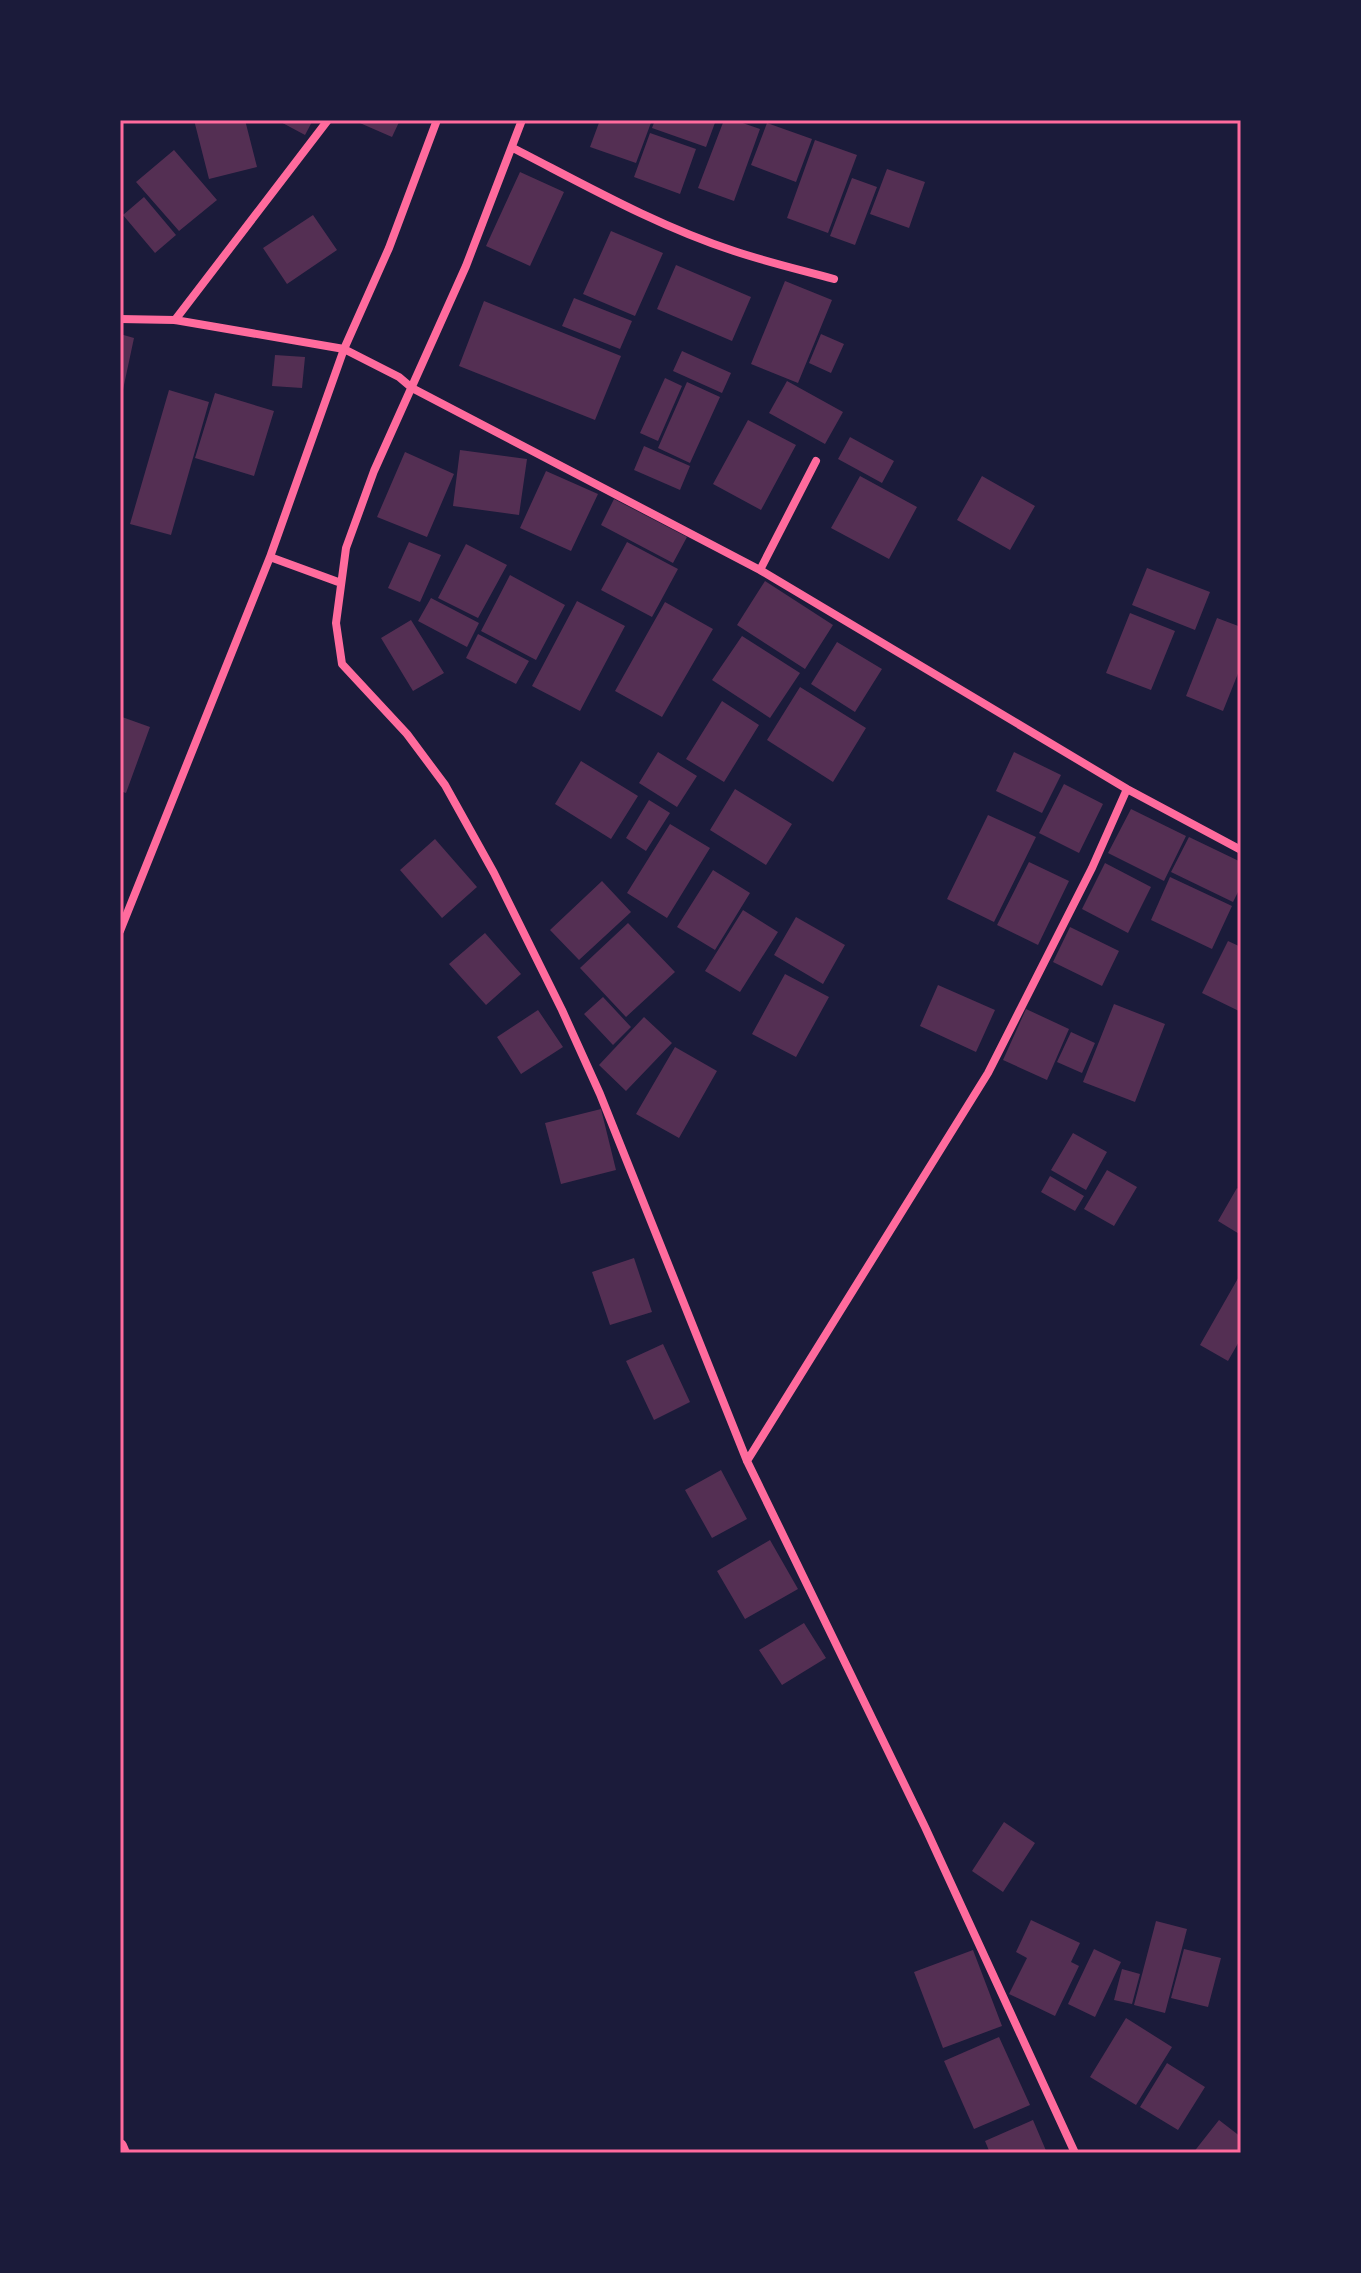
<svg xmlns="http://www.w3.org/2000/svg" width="1361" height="2273" viewBox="0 0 1361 2273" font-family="Jost,sans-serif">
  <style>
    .building { fill: #542f53 }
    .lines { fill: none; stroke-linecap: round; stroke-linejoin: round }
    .minor { stroke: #ff6b9d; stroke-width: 8 }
    .tertiary { stroke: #ff6b9d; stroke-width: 14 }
    .neatline { fill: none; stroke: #ff6b9d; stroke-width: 3 }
  </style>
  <rect width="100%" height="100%" fill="#1b1b3a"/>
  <path class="building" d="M194 120H245L257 167 209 179Z
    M277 120H313L305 135Z
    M353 120H400L392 137Z
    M600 120H652L636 163 590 147Z
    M655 120H716L706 147 652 128Z
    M724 120H734L760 129 734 201 698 188Z
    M767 123 812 139 796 182 751 165Z
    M650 133 696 149 680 194 634 177Z
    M815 140 857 155 828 233 787 218Z
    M174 150 217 200 179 231 136 182Z
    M887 169 925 182 909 228 870 214Z
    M520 172 564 192 530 266 486 246Z
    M852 178 877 187 855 245 830 236Z
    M144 197 176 235 155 253 123 215Z
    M313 215 337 250 287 284 263 248Z
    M611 231 663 253 635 316 583 294Z
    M676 265 751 297 732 341 657 309Z
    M785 281 832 300 798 383 751 364Z
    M574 298 632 321 620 349 562 326Z
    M484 301 621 356 595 420 459 366Z
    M120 334 134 338 121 399H120Z
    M821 334 844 344 831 373 809 363Z
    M682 351 731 373 722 393 673 371Z
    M275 355 305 357 302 388 272 386Z
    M665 378 682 386 658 441 640 433Z
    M787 381 843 412 825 444 769 413Z
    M687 382 720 397 690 463 658 448Z
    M169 390 209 402 171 535 130 524Z
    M215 393 274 411 254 476 195 458Z
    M748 420 796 445 761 510 713 484Z
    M850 437 894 461 882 483 838 459Z
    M644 446 690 466 680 490 634 470Z
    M460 450 527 459 519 515 453 506Z
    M405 452 454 474 427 537 377 517Z
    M546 471 598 494 571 551 520 528Z
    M860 476 917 507 889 559 831 528Z
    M982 476 1035 506 1010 550 957 520Z
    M614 499 687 537 673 563 601 525Z
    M409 542 441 555 420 602 388 588Z
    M627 542 678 569 652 617 601 590Z
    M466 544 507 565 478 618 438 598Z
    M1147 568 1210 592 1195 630 1132 605Z
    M510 575 565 605 536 660 481 631Z
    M765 581 833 625 805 669 737 625Z
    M431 598 479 623 467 647 418 621Z
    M577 601 625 626 580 711 532 686Z
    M665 602 713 629 662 717 615 691Z
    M1130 613 1175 631 1151 690 1106 673Z
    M1217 618 1241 627V666L1223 711 1186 696Z
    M411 620 444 673 413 691 381 638Z
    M478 634 529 661 516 684 466 658Z
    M742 636 800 673 770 718 712 680Z
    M837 642 882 669 855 712 811 684Z
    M800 687 866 728 833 782 767 740Z
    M722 701 759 725 724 782 686 759Z
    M122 717 150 727 126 793 120 791Z
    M658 752 697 776 677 807 639 783Z
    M1014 752 1061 775 1042 813 996 791Z
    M581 761 638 796 611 839 555 804Z
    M1064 784 1103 804 1079 853 1039 833Z
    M735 789 792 824 766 865 710 830Z
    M649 800 670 813 646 851 626 838Z
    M1131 809 1186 836 1164 881 1108 853Z
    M988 815 1036 837 994 922 947 899Z
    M670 824 710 848 667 918 627 893Z
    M1189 837 1241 862V886L1233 902 1171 872Z
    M435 839 477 887 442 918 400 870Z
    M1029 862 1069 881 1038 945 997 925Z
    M1105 863 1151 887 1128 933 1082 909Z
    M713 870 750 893 715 950 677 927Z
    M1170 877 1232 906 1212 949 1151 920Z
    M602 881 631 912 579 960 550 930Z
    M743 910 778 932 740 992 705 971Z
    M796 917 845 945 823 984 774 955Z
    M628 923 675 972 626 1017 580 968Z
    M1070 927 1119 951 1102 986 1053 962Z
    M485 933 521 974 486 1005 449 964Z
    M1228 941 1241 947V1012L1202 993Z
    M785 974 829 997 796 1057 752 1034Z
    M938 985 995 1010 976 1052 920 1026Z
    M603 997 631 1027 613 1045 584 1014Z
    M1114 1004 1165 1024 1135 1102 1083 1082Z
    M1026 1009 1069 1029 1047 1080 1003 1060Z
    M538 1010 563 1047 521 1074 497 1037Z
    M644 1017 672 1043 626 1091 599 1065Z
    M1071 1032 1095 1043 1082 1073 1057 1062Z
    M675 1047 717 1071 679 1138 636 1114Z
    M601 1109 616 1170 561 1184 545 1123Z
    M1073 1133 1107 1152 1086 1190 1051 1170Z
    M1107 1170 1137 1187 1114 1226 1084 1209Z
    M1050 1176 1084 1196 1075 1211 1041 1192Z
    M1237 1188 1241 1191V1235L1218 1221Z
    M634 1258 652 1312 610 1325 592 1272Z
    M1241 1273V1338L1228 1361 1200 1345Z
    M663 1344 690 1402 654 1420 626 1361Z
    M721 1470 747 1519 712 1538 685 1490Z
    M770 1540 798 1589 745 1619 717 1571Z
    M804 1623 826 1658 782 1685 759 1650Z
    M1004 1822 1035 1843 1003 1892 972 1871Z
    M1031 1920 1080 1943 1071 1962 1079 1966 1055 2016 1009 1994 1027 1958 1016 1952Z
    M1156 1921 1187 1929 1165 2013 1134 2005Z
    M1094 1949 1121 1962 1095 2017 1068 2004Z
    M1184 1949 1221 1958 1208 2007 1171 1998Z
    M973 1950 1002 2026 943 2048 914 1972Z
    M1122 1969 1140 1974 1132 2004 1114 2000Z
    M1126 2018 1172 2047 1136 2105 1090 2077Z
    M999 2037 1030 2105 974 2129 944 2061Z
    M1167 2063 1205 2087 1178 2130 1140 2107Z
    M1033 2120 1047 2153H990L985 2141Z
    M1219 2120 1241 2137V2153H1193Z"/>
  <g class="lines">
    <path class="minor" d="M522 120 466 266 374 471 346 548 336 623 342 664 407 734 445 785 494 873 562 1010 600 1094 747 1461 925 1827 1075 2153
      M513 148C585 185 657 226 734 251 767 262 801 270 834 279
      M120 319 175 320 344 349 399 377 412 388 760 570 1127 789 1241 850
      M175 320 328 120
      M270 557 341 583
      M760 570 816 461
      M120 931 270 557 344 349 389 248 437 120
      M747 1461 988 1073 1092 868 1127 789"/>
    <path class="tertiary" d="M120 2146 123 2153"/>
  </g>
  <rect width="1361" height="2273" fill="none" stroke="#1b1b3a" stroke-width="244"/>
  <rect x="122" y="122" width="1117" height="2029" class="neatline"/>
</svg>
